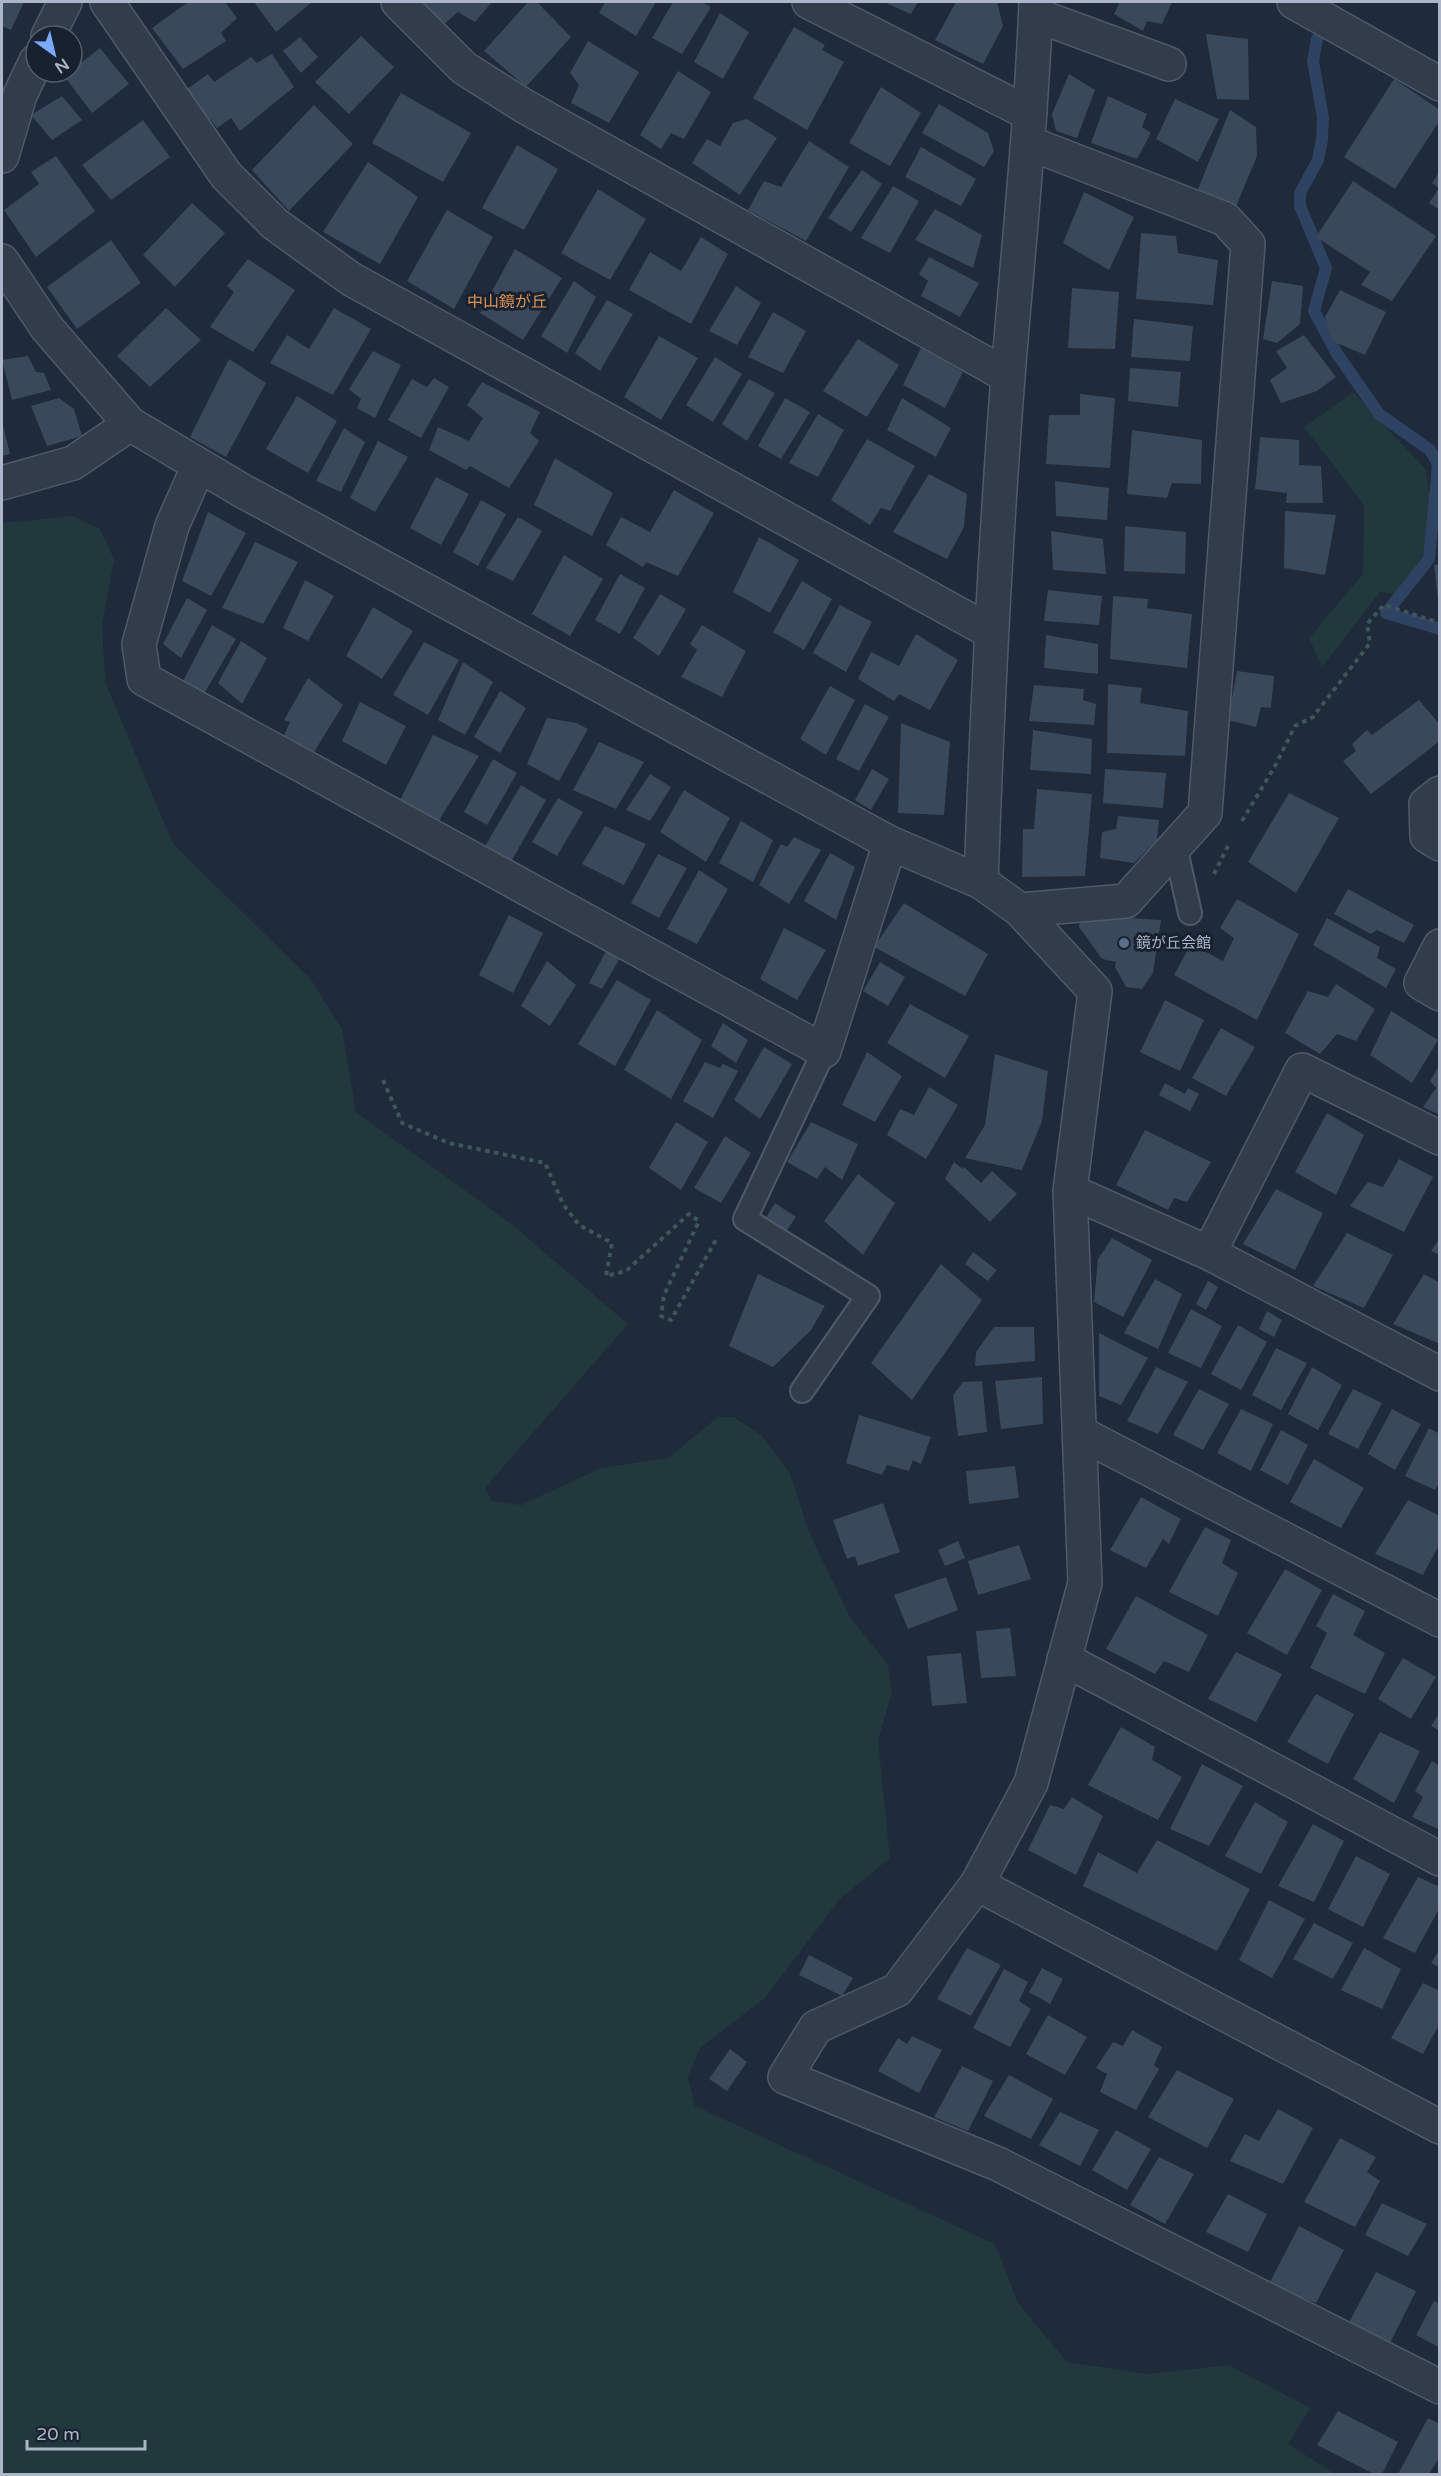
<svg xmlns="http://www.w3.org/2000/svg" width="1441" height="2476" viewBox="0 0 1441 2476" font-family="'Varela Round','Noto Sans JP',sans-serif">
  <style>
    .green { fill: #21383c }
    .lines { fill: none; stroke-linecap: round; stroke-linejoin: round }
    .stream { stroke: #2e4262; stroke-width: 12 }
    .building { fill: #3a485b }
    .service-casing { stroke: #505969; stroke-width: 26 }
    .minor-casing { stroke: #505969; stroke-width: 36 }
    .tertiary-casing { stroke: #505969; stroke-width: 36 }
    .path { stroke: #3e5559; stroke-width: 4; stroke-dasharray: 4.5 4.5; stroke-linecap: butt }
    .service { stroke: #323c4b; stroke-width: 22 }
    .minor { stroke: #323c4b; stroke-width: 33 }
    .tertiary { stroke: #323c4b; stroke-width: 33 }
    .service-dot { fill: #5c6f8a; stroke: #18212f; stroke-width: 2 }
    .labels { text-anchor: middle; dominant-baseline: central; stroke-width: 6; stroke-linejoin: round; paint-order: stroke }
    .poi-label { font-size: 15px; fill: #adb6c8; stroke: #18212f; text-anchor: start }
    .neighbourhood-label { font-size: 16px; fill: #df9351; stroke: #18212f }
  </style>
  <rect width="100%" height="100%" fill="#1f2a3b"/>
  <path class="green" d="M1354 392 1426 470 1434 529 1405 595 1380 592 1322 667 1309 638 1363 574 1364 505 1304 427Z
    M73 516 100 529 114 559 102 626 106 684 173 844 310 978 342 1029 356 1112 510 1223 628 1324 485 1488 492 1501 521 1505 601 1468 668 1458 718 1417H734L761 1435 790 1473 808 1530 850 1617 888 1665 892 1693 878 1740 890 1858 840 1899 765 1998 700 2048 688 2077 695 2106 995 2244 1018 2303 1067 2362 1148 2374 1229 2365 1310 2408 1288 2444 1335 2474H2V523Z"/>
  <g class="lines">
    <path class="stream" d="M1317 39 1313 61 1323 118 1322 140 1318 160 1300 193V206L1326 268 1314 311 1336 352 1379 414 1430 450 1438 464 1429 559 1386 613 1440 629"/>
  </g>
  <path class="building" d="M2 2H24L11 30 2 26Z
    M188 2H225L237 18 221 33 226 41 183 69 152 28Z
    M254 2H312L276 32Z
    M421 2H492L475 22 458 12 442 26Z
    M528 2H537L571 37 526 87 484 51Z
    M605 2H656L636 36 599 13Z
    M673 2H702L711 7 682 54 652 38Z
    M884 2H918L911 14Z
    M956 2H997L1003 26 983 64 935 40Z
    M1120 2H1172L1162 24 1147 21 1143 31 1114 14Z
    M720 13 749 32 723 79 694 62Z
    M794 27 825 45 822 50 844 62 807 130 753 98Z
    M1206 34 1248 39 1249 100 1217 99Z
    M361 36 394 67 349 114 315 82Z
    M300 37 318 57 301 73 283 51Z
    M588 41 639 72 609 123 571 103 579 85 570 73Z
    M100 48 129 84 92 113 64 76 72 72V70Z
    M272 54 294 87 240 131 231 118 217 128 186 90 208 74 214 82 251 57 257 63Z
    M678 71 711 92 684 139 671 133 661 149 640 135Z
    M1069 74 1095 90 1077 138 1056 131 1052 114Z
    M1394 79 1440 110V120L1395 189 1344 157Z
    M881 87 921 113 890 166 849 143Z
    M401 93 471 133 443 182 372 143Z
    M62 96 82 120 52 140 31 115Z
    M1108 96 1147 114 1142 127 1151 133 1137 159 1091 143Z
    M1175 99 1219 119 1198 162 1156 139Z
    M939 104 988 133 994 151 984 167 922 133Z
    M314 105 353 144 289 211 252 170Z
    M1230 110 1256 127 1257 156 1235 209 1196 194Z
    M747 119 777 138 740 195 692 163 707 139 720 146 733 123Z
    M143 120 170 157 111 200 82 165Z
    M809 141 849 167 806 241 748 210 764 181 781 187Z
    M517 145 558 169 524 230 482 208Z
    M921 147 976 179 961 206 905 177Z
    M56 156 95 211 36 257 4 210 39 184 31 172Z
    M368 162 418 197 380 264 323 232Z
    M862 170 882 184 851 232 828 218Z
    M1440 171V210L1429 203 1439 188 1432 183Z
    M1353 181 1436 236 1392 301 1361 285 1370 272 1316 237Z
    M893 186 919 201 890 253 861 238Z
    M598 189 646 219 610 280 561 253Z
    M1084 192 1134 217 1109 270 1063 243Z
    M192 203 225 233 175 287 143 255Z
    M935 209 982 235 973 268 915 240Z
    M447 210 493 237 454 309 407 281Z
    M1141 233 1176 236 1178 253 1218 260 1213 305 1136 299Z
    M701 237 728 254 691 324 629 290 650 252 681 271Z
    M111 240 141 283 77 329 47 287Z
    M515 249 562 278 523 340 480 313Z
    M929 257 979 283 960 317 921 296 928 281 919 274Z
    M248 259 295 290 253 352 210 327 234 292 227 286Z
    M574 281 596 297 567 353 541 336Z
    M1272 281 1303 286 1300 324 1277 343 1263 339Z
    M736 286 761 303 737 345 709 331Z
    M1072 288 1119 292 1115 349 1068 348Z
    M1340 290 1386 312 1365 355 1332 341 1325 317Z
    M607 300 633 314 600 371 575 353Z
    M166 308 201 340 150 387 117 356Z
    M334 308 371 329 333 395 270 363 287 335 309 349Z
    M773 312 806 331 783 373 748 357Z
    M1134 319 1193 326 1190 361 1131 357Z
    M1304 335 1336 377 1317 391 1281 403 1270 380 1287 368 1276 351Z
    M659 336 698 358 661 420 624 397Z
    M858 339 899 365 867 417 823 391Z
    M921 348 963 372 945 408 903 385Z
    M373 351 401 365 375 418 357 408 361 399 349 389Z
    M28 356 36 372 44 373 51 390 12 400 2 360Z
    M715 357 742 374 713 422 686 405Z
    M229 359 266 383 226 457 190 437Z
    M1130 368 1181 372 1178 407 1128 401Z
    M434 378 449 387 421 438 388 420 412 379 427 387Z
    M749 379 775 393 747 441 722 424Z
    M482 382 540 412 530 433 539 441 509 488 470 466 466 470 429 450 438 427 469 441 483 418 467 405Z
    M1080 394 1115 398 1110 468 1046 464 1049 415H1080Z
    M297 396 337 421 308 473 266 449Z
    M59 398 74 409 82 436 47 446 31 406Z
    M785 398 810 412 781 459 758 446Z
    M902 398 951 428 936 457 887 430Z
    M818 414 844 430 818 477 789 463Z
    M2 421 10 454 2 456Z
    M344 428 365 442 341 492 316 481Z
    M1132 430 1202 440 1201 484 1172 483 1167 498 1127 494Z
    M1260 437 1299 440V465L1321 466 1323 503H1286L1287 493 1255 489Z
    M867 439 915 466 890 511 881 508 870 525 831 500Z
    M378 441 408 457 375 512 350 498Z
    M555 458 613 493 592 536 534 505Z
    M929 474 967 494 964 527 947 559 893 532Z
    M436 477 469 494 441 545 410 528Z
    M1055 481 1109 488 1107 520 1056 516Z
    M674 490 714 513 678 576 646 562 643 567 606 545 621 517 650 532Z
    M481 500 506 514 478 566 453 552Z
    M1285 511 1336 515 1325 575 1284 568Z
    M208 512 246 533 211 596 182 581Z
    M518 517 542 531 513 581 486 568Z
    M1125 526 1186 532 1185 574 1124 571Z
    M1051 531 1103 539 1106 574 1053 570Z
    M759 537 799 560 770 613 733 592Z
    M255 542 298 562 263 624 222 608Z
    M564 555 603 579 570 636 532 614Z
    M1440 564V599H1438L1434 565Z
    M620 574 645 588 620 634 595 620Z
    M305 580 334 596 308 641 283 628Z
    M802 581 832 599 804 650 773 632Z
    M1048 590 1102 596 1099 625 1044 621Z
    M660 594 686 609 659 656 633 638Z
    M1113 596 1148 599 1147 608 1192 614 1187 668 1110 659Z
    M187 598 207 610 181 658 163 644Z
    M840 605 872 622 846 672 813 653Z
    M373 607 413 631 382 679 346 656Z
    M212 625 236 639 204 694 182 683Z
    M702 625 746 651 722 697 681 677 697 650 690 644Z
    M916 634 958 660 930 710 899 694 894 701 858 679 871 652 899 666Z
    M1046 635 1098 644V674L1044 668Z
    M241 641 267 658 242 704 218 683Z
    M424 642 459 660 428 715 393 695Z
    M463 662 493 682 465 735 438 720Z
    M1237 671 1274 676 1271 708 1261 707 1256 727 1228 720Z
    M308 678 343 705 314 752 283 738 290 722 284 720Z
    M1108 684 1142 688 1140 703 1188 711 1185 756 1107 753Z
    M1034 685 1084 689 1083 700 1096 704 1094 725 1029 721Z
    M830 686 855 700 826 755 800 739Z
    M500 691 526 708 500 753 474 737Z
    M1419 700 1440 725V741L1371 794 1343 761 1356 751 1352 744 1367 730 1372 735Z
    M360 702 406 726 386 765 342 741Z
    M865 704 889 717 859 771 836 759Z
    M547 718 576 723 588 729 559 781 527 764Z
    M901 723 950 742 944 815 898 813Z
    M1033 730 1092 739 1091 774 1030 770Z
    M433 735 479 756 438 822 400 800Z
    M599 742 644 762 616 809 573 790Z
    M493 759 517 773 487 825 464 812Z
    M872 769 889 779 871 810 855 800Z
    M1105 769 1166 773 1163 808 1103 803Z
    M650 774 671 787 650 821 626 810Z
    M521 785 546 800 512 860 485 846Z
    M1037 789 1092 794 1085 876 1022 877 1023 829H1034Z
    M684 790 730 818 706 862 660 832Z
    M1289 793 1339 818 1296 893 1248 862Z
    M558 798 583 812 557 856 532 842Z
    M1118 816 1159 820 1157 840 1134 863 1100 858 1102 832 1116 829Z
    M741 821 773 840 753 882 719 863Z
    M605 826 646 844 624 885 582 864Z
    M794 837 821 850 789 904 759 885 781 844 787 847Z
    M830 853 855 867 836 920 804 901Z
    M658 854 687 868 659 918 631 903Z
    M699 870 728 889 697 944 667 929Z
    M1348 889 1414 925 1404 943 1377 930 1371 934 1334 914Z
    M1237 899 1299 934 1257 1020 1174 975 1191 944 1223 961 1234 938 1220 928Z
    M904 903 988 954 965 996 874 947Z
    M509 915 543 933 513 993 479 975Z
    M1081 915 1161 920 1153 973 1142 989 1126 987 1115 967 1116 962 1102 959 1079 927Z
    M1327 918 1380 947 1377 958 1396 969 1386 988 1313 945Z
    M784 928 826 950 797 1000 760 979Z
    M606 951 620 958 602 989 589 983Z
    M547 961 576 985 550 1026 521 1006Z
    M880 962 905 977 888 1006 863 991Z
    M617 980 651 1000 615 1066 578 1044Z
    M1336 984 1375 1009 1356 1041 1337 1034 1320 1054 1285 1033 1308 991 1328 997Z
    M1165 1000 1204 1020 1180 1071 1140 1052Z
    M910 1004 969 1036 945 1078 887 1043Z
    M657 1010 702 1040 671 1099 624 1070Z
    M1391 1011 1438 1040 1412 1083 1370 1055Z
    M723 1023 748 1040 736 1063 711 1046Z
    M1221 1028 1255 1047 1226 1096 1192 1078Z
    M764 1047 792 1064 760 1119 734 1100Z
    M867 1052 902 1076 875 1122 842 1105Z
    M995 1054 1048 1071 1042 1121 1022 1170 965 1158 985 1125Z
    M705 1062 720 1068 723 1064 738 1071 713 1118 683 1101Z
    M1440 1064V1115L1423 1107 1436 1088 1430 1081Z
    M1165 1083 1185 1094 1188 1088 1199 1094 1190 1111 1159 1095Z
    M929 1087 958 1105 926 1159 887 1135 900 1109 914 1115Z
    M1327 1113 1364 1135 1336 1195 1295 1172Z
    M676 1122 708 1142 681 1190 649 1168Z
    M811 1122 858 1144 842 1180 825 1167 817 1179 787 1162Z
    M1145 1130 1211 1162 1187 1202 1174 1198 1168 1210 1116 1185Z
    M725 1136 751 1153 721 1203 694 1188Z
    M1399 1159 1433 1177 1404 1232 1350 1206 1368 1182 1383 1187Z
    M954 1162 963 1169 964 1167 981 1183 992 1171 1017 1194 990 1222 945 1179Z
    M858 1174 895 1203 863 1255 824 1221Z
    M1276 1189 1323 1213 1295 1270 1243 1244Z
    M775 1203 796 1217 785 1233 765 1219Z
    M1347 1233 1393 1255 1364 1308 1313 1286Z
    M1112 1238 1152 1260 1123 1317 1094 1302 1098 1259Z
    M1440 1238V1255L1431 1251Z
    M973 1252 997 1270 988 1281 965 1264Z
    M941 1264 982 1300 912 1400 871 1363Z
    M758 1274 825 1306 811 1330 773 1367 729 1346Z
    M1424 1274 1440 1283V1344L1393 1324Z
    M1155 1279 1182 1294 1158 1349 1124 1333Z
    M1208 1281 1218 1287 1206 1310 1196 1304Z
    M1191 1309 1222 1326 1201 1368 1168 1353Z
    M1267 1311 1282 1320 1274 1337 1259 1329Z
    M1238 1325 1267 1342 1241 1390 1211 1374Z
    M994 1327H1034L1035 1361 975 1366 976 1352Z
    M1099 1333 1148 1358 1121 1405 1099 1396Z
    M1276 1348 1307 1363 1281 1410 1252 1395Z
    M1156 1367 1188 1382 1158 1434 1127 1421Z
    M1312 1367 1342 1385 1318 1430 1288 1414Z
    M1042 1377 1043 1424 1001 1429 995 1381Z
    M982 1381 987 1432 958 1436 953 1395 963 1382Z
    M1199 1389 1229 1404 1203 1450 1173 1435Z
    M1353 1389 1382 1403 1358 1449 1328 1434Z
    M1241 1409 1273 1424 1251 1471 1217 1453Z
    M1392 1409 1421 1424 1395 1470 1368 1454Z
    M859 1415 931 1437 921 1464 913 1460 909 1471 887 1465 882 1475 846 1463Z
    M1429 1428 1440 1434V1482L1435 1490 1405 1476Z
    M1281 1430 1308 1445 1288 1485 1260 1470Z
    M1314 1459 1364 1488 1341 1528 1290 1502Z
    M1015 1466 1019 1498 969 1504 966 1471Z
    M1141 1497 1181 1519 1169 1544 1163 1539 1146 1568 1110 1550Z
    M1408 1500 1440 1516V1543L1423 1575 1375 1554Z
    M883 1503 900 1552 858 1566 855 1556 847 1559 833 1520Z
    M1205 1527 1231 1540 1222 1563 1238 1573 1218 1616 1169 1592Z
    M958 1541 965 1558 945 1566 938 1550Z
    M1019 1545 1031 1579 978 1595 968 1561Z
    M1285 1569 1322 1590 1287 1655 1247 1633Z
    M946 1577 958 1610 908 1629 894 1595Z
    M1333 1594 1365 1611 1353 1635 1385 1653 1365 1694 1310 1668 1327 1633 1316 1626Z
    M1136 1596 1208 1635 1189 1672 1164 1661 1155 1674 1106 1649Z
    M1010 1628 1016 1676 981 1678 976 1631Z
    M1236 1652 1282 1674 1256 1722 1208 1699Z
    M961 1653 967 1703 932 1706 927 1656Z
    M1403 1658 1436 1677 1411 1719 1378 1699Z
    M1316 1694 1354 1714 1328 1764 1287 1742Z
    M1440 1712V1731L1431 1726Z
    M1121 1727 1155 1747 1152 1760 1182 1777 1158 1820 1088 1785Z
    M1380 1732 1420 1751 1394 1803 1353 1779Z
    M1432 1761 1440 1766V1830L1412 1817 1423 1797 1415 1791Z
    M1202 1764 1243 1786 1209 1846 1170 1829Z
    M1072 1797 1103 1816 1076 1875 1028 1850 1050 1805 1064 1809Z
    M1255 1802 1288 1822 1261 1874 1225 1856Z
    M1313 1824 1344 1841 1314 1902 1278 1886Z
    M1157 1840 1250 1889 1217 1951 1083 1886 1098 1852 1137 1873Z
    M1356 1856 1390 1874 1363 1927 1328 1909Z
    M1418 1877 1440 1887V1907L1415 1953 1383 1938Z
    M1269 1900 1305 1919 1272 1978 1239 1960Z
    M1314 1923 1353 1943 1333 1979 1293 1959Z
    M967 1948 1001 1965 971 2016 937 1999Z
    M1364 1948 1401 1969 1382 2009 1341 1990Z
    M1440 1949V1968L1431 1963Z
    M809 1955 853 1978 842 1996 799 1975Z
    M1042 1968 1063 1979 1050 2004 1029 1992Z
    M1004 1969 1028 1982 1019 2001 1031 2009 1010 2047 973 2028Z
    M1423 1983 1440 1991V2023L1423 2054 1391 2038Z
    M1048 2015 1087 2037 1065 2075 1026 2054Z
    M1132 2030 1162 2047 1154 2065 1159 2069 1136 2110 1100 2092 1107 2074 1096 2068 1113 2042 1123 2046Z
    M912 2036 942 2050 919 2093 878 2071 898 2038 907 2044Z
    M730 2049 747 2062 727 2091 709 2079Z
    M962 2066 993 2081 968 2131 934 2117Z
    M1177 2070 1234 2099 1207 2148 1148 2117Z
    M1009 2075 1053 2099 1031 2139 984 2116Z
    M1278 2109 1313 2128 1283 2184 1230 2161 1245 2134 1259 2141Z
    M1060 2112 1099 2130 1080 2166 1039 2145Z
    M1116 2130 1151 2149 1127 2190 1092 2170Z
    M1340 2138 1376 2157 1367 2172 1380 2181 1355 2227 1304 2202Z
    M1159 2157 1194 2174 1165 2224 1130 2205Z
    M1228 2194 1267 2214 1248 2252 1206 2232Z
    M1382 2203 1427 2224 1408 2256 1365 2235Z
    M1299 2226 1344 2250 1316 2303 1269 2284Z
    M1376 2272 1416 2291 1390 2343 1348 2324Z
    M1434 2301 1440 2304V2348L1416 2335Z
    M1338 2411 1398 2442 1382 2474H1374L1317 2445Z
    M1428 2418 1440 2424V2456L1429 2474H1398Z"/>
  <g class="lines">
    <defs>
      <path id="service" d="M1175 846 1190 913
        M802 1391 868 1296 745 1219 824 1051"/>
      <path id="minor" d="M107 2 226 175 275 224 351 279 991 632
        M398 2 464 68 524 106 1008 376
        M809 2 1030 114
        M1294 2 1440 84
        M1036 15 1169 64
        M48 36 65 2
        M2 156 20 95 36 61
        M2 261 47 328 130 424 241 490 890 843 981 882 1020 910 1095 991 1070 1191 1085 1583 1031 1783 977 1884 897 1990 816 2027 785 2077 998 2164 1440 2387
        M199 465 172 526 139 644 144 679 824 1051 890 843
        M2 483 73 463 130 424
        M1440 793 1426 804 1427 836 1440 844
        M981 882C987 713 995 544 1008 376 1018 251 1031 127 1036 2
        M1020 910 1126 901 1205 813 1248 244 1225 219 1029 143
        M1440 946 1421 983 1440 994
        M1070 1191 1209 1253 1440 1374
        M1209 1253 1302 1070 1440 1138
        M1080 1433 1440 1620
        M1064 1659 1440 1859"/>
      <path id="tertiary" d="M977 1884 1440 2127"/>
    </defs>
    <use href="#service" class="service-casing"/>
    <use href="#minor" class="minor-casing"/>
    <use href="#tertiary" class="tertiary-casing"/>
    <path class="path" d="M1242 821 1275 766 1295 726 1313 717 1370 643 1367 624 1384 605 1440 623
      M1214 874 1228 846
      M383 1080 402 1123 449 1143 545 1163 563 1204 579 1225 612 1243 606 1276 626 1271 689 1214 699 1221 664 1295 661 1316 671 1320 718 1236"/>
    <use href="#service" class="service"/>
    <use href="#minor" class="minor"/>
    <use href="#tertiary" class="tertiary"/>
  </g>
  <circle class="service-dot" cx="1124" cy="943" r="6"/>
  <g class="labels">
    <g class="poi-label">
      <text x="1136" y="943">鏡が丘会館</text>
    </g>
    <g class="neighbourhood-label">
      <text x="507" y="302">中山鏡が丘</text>
    </g>
  </g>
  <rect width="1441" height="2476" fill="none" stroke="#adb6c8" stroke-width="6"/>
  <g transform="translate(54 54) rotate(146)"><circle r="28" fill="#18212f" stroke="#545d6c" stroke-width="1.5"/>
  <path d="M0-4.5L10 22L0 15L-10 22Z" fill="#7aa9ff"/>
  <text y="-9" font-size="16" font-weight="bold" text-anchor="middle" fill="#adb6c8">N</text>
  </g>
  <path d="M27 2440v9h118v-9" fill="none" stroke="#adb6c8" stroke-width="3"/>
  <text x="36" y="2440" font-size="18" fill="#adb6c8" stroke="#18212f" stroke-width="4.5" paint-order="stroke">20 m</text>
</svg>
